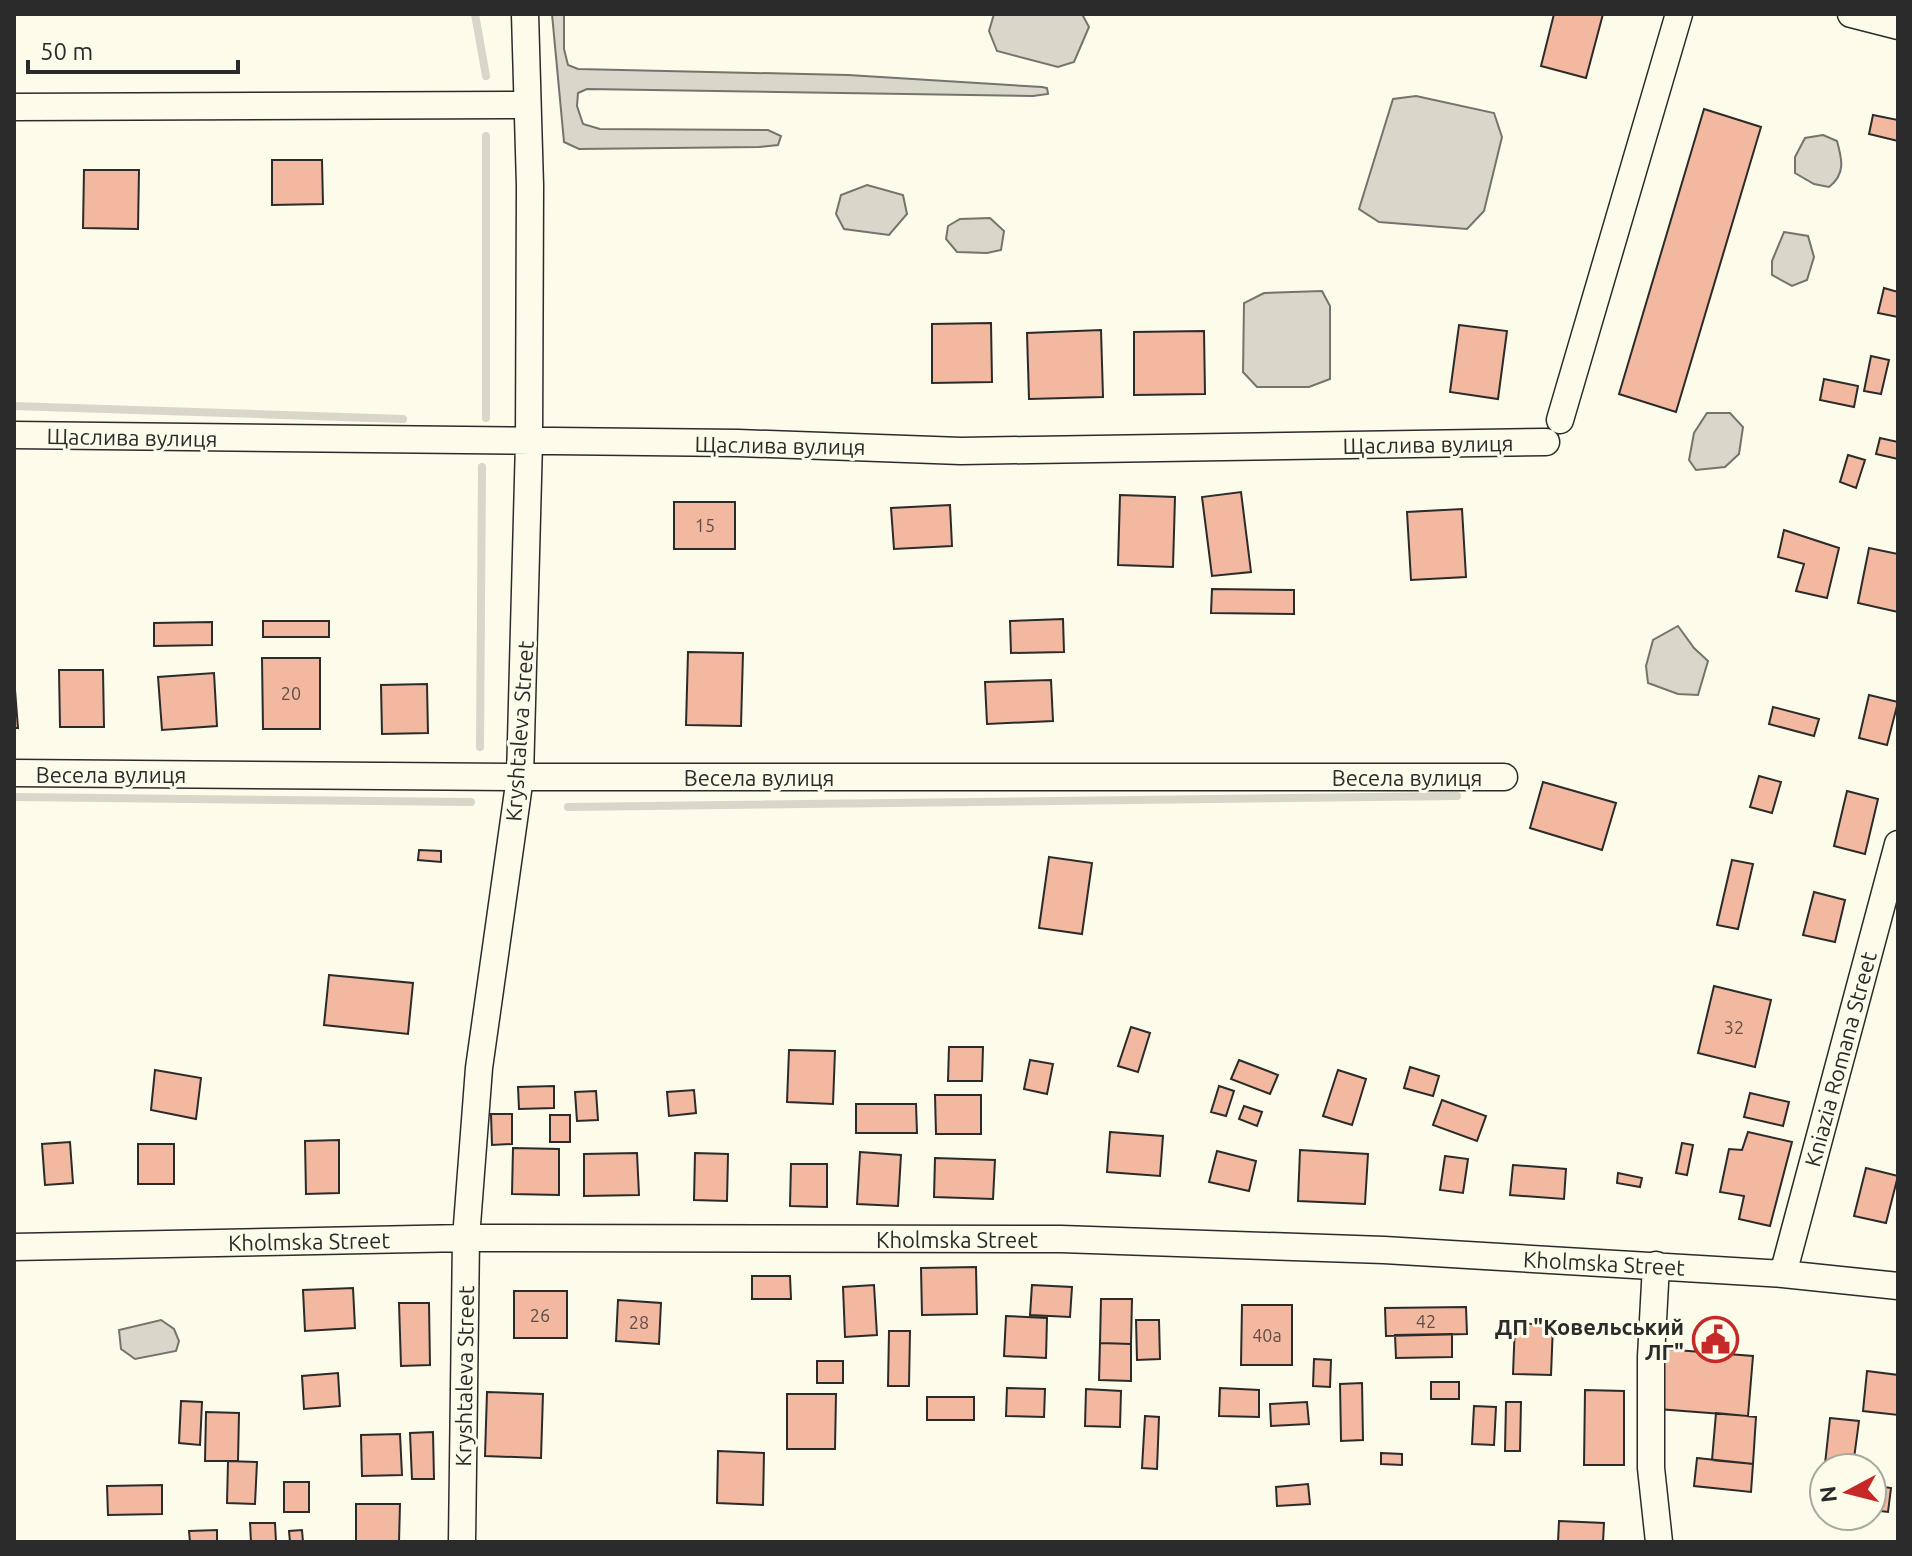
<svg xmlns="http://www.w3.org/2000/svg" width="1912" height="1556" viewBox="0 0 1912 1556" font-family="Ubuntu,sans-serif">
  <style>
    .water { fill: #d8d7c9; stroke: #74746e; stroke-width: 2 }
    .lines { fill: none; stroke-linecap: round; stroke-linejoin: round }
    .stream { stroke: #d8d7c9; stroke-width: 8 }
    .building { fill: #f2b8a0; stroke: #2b2b2b; stroke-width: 2 }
    .street-casing { stroke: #2b2b2b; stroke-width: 29 }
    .street { stroke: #fdfbea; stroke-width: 26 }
    .labels { text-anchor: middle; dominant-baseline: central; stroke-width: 6; stroke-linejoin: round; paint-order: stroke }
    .number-label { font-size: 18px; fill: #5d4e48 }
    .street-label { font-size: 22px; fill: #2b2b2b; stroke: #fdfbea }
    .poi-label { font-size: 22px; font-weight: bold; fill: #2b2b2b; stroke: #fdfbea; text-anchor: end }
  </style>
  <rect width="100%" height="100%" fill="#fdfbea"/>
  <path class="water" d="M552 14H564V49L568 65 578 69 848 75 1042 87 1047 88 1048 94 1033 96 587 89 578 93 577 106 583 124 600 129 768 130 781 136 778 145 759 147 579 149 564 142Z
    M994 14H1082L1089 27 1074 62 1058 67 997 51 989 31Z
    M1416 96 1494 113 1502 137 1484 211 1467 229 1379 222 1359 209 1393 99Z
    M1823 135 1837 141C1842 159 1846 174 1829 187L1814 184 1795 173V157L1805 138Z
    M867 185 903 195 907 214 889 235 844 229 836 214 841 195Z
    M990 218 1004 231 1001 250 987 253 957 252 946 239 948 226 960 219Z
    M1784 232 1808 236 1814 257 1807 280 1792 286 1772 275V261Z
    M1322 291 1330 306V379L1309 387H1257L1243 372 1244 303 1264 293Z
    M1707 413H1730L1743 427 1739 454 1725 467 1696 470 1689 460 1694 433Z
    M1678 626 1694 648 1708 661 1698 695 1678 694 1648 683 1646 666 1653 640Z
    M161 1320 174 1329 179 1341 176 1351 135 1359 121 1349 119 1330Z"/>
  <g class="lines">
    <path class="stream" d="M475 14 486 76
      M14 406 403 419
      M486 418V136
      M480 747 482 467
      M14 797 471 802
      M568 807 1457 796"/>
  </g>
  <path class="building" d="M1554 14H1603L1586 78 1541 66Z
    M1704 109 1761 127 1676 412 1619 394Z
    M1873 115 1898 120V141L1869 134Z
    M272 160H322L323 204 272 205Z
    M84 170H139L138 229 83 228Z
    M1884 288 1898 292V317L1878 313Z
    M991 323 992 382 932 383V324Z
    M1459 325 1507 331 1498 399 1450 392Z
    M1101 330 1103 397 1029 399 1027 333Z
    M1204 331 1205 394 1134 395V332Z
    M1871 356 1889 360 1881 394 1864 391Z
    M1824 379 1858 386 1854 407 1820 400Z
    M1880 438 1898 442V459L1876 454Z
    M1848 455 1865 460 1856 488 1840 482Z
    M1241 492 1251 572 1212 576 1202 497Z
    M1120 495 1175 497 1173 567 1118 565Z
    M674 502H735V549H674Z
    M950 505 952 546 894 549 891 508Z
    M1462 509 1466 577 1411 580 1407 512Z
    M1784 530 1839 548 1827 598 1796 591 1804 564 1778 557Z
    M1869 548 1898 554V612L1858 603Z
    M1212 589 1294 590V614L1211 613Z
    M1063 619 1064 652 1011 653 1010 621Z
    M263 621H329V637H263Z
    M212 622V645L154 646V623Z
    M688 652 743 653 741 726 686 725Z
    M262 658H320V729H263Z
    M59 670H103L104 727H60Z
    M214 673 217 726 162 730 158 677Z
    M14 677 18 728H14Z
    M1051 680 1053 721 987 724 985 682Z
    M427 684 428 733 382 734 381 685Z
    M1869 695 1898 702 1887 745 1859 738Z
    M1773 707 1819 719 1814 736 1769 724Z
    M1759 776 1781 782 1772 813 1750 807Z
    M1543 782 1616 803 1602 850 1530 828Z
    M1847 791 1878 799 1865 854 1834 846Z
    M419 850 441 851V862L418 860Z
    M1049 857 1092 863 1082 934 1039 928Z
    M1732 860 1753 864 1738 929 1717 925Z
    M1814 892 1845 900 1835 942 1803 935Z
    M329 975 413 983 408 1034 324 1025Z
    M1714 986 1771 1000 1755 1067 1698 1053Z
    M1131 1027 1150 1033 1138 1072 1118 1066Z
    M949 1047H983L982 1081H948Z
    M789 1050 835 1051 833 1104 787 1102Z
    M1030 1060 1053 1064 1047 1094 1024 1089Z
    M1239 1060 1278 1075 1270 1094 1231 1079Z
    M1410 1067 1439 1076 1433 1096 1404 1088Z
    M155 1070 201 1078 196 1119 151 1110Z
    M1338 1070 1366 1079 1352 1125 1323 1116Z
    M554 1086V1108L519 1109 518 1087Z
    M1219 1086 1234 1091 1226 1116 1211 1112Z
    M694 1090 696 1113 669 1116 667 1092Z
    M596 1091 598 1120 577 1121 575 1092Z
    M1750 1093 1789 1102 1783 1126 1744 1117Z
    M935 1095H981V1134H936Z
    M1442 1100 1486 1116 1477 1141 1433 1125Z
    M856 1104H916L917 1133H856Z
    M1244 1106 1262 1112 1257 1126 1239 1119Z
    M491 1114H512V1144L492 1145Z
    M550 1115H570V1142H550Z
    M1110 1132 1163 1136 1160 1176 1107 1172Z
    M1748 1132 1792 1142 1770 1226 1739 1219 1744 1196 1720 1192 1729 1149 1742 1150Z
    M339 1140V1193L306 1194 305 1141Z
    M70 1142 73 1183 45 1185 42 1144Z
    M1682 1143 1693 1145 1687 1175 1676 1173Z
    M138 1144H174V1184H138Z
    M513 1148 559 1149V1195L512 1194Z
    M1300 1150 1368 1154 1365 1204 1298 1201Z
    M1217 1151 1256 1161 1249 1191 1209 1182Z
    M860 1152 901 1155 898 1206 857 1204Z
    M637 1153 639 1195 584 1196V1154Z
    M695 1153 728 1154 727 1201 694 1200Z
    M1445 1156 1468 1159 1463 1193 1440 1190Z
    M935 1158 995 1160 993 1199 934 1197Z
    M791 1164H827V1207L790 1206Z
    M1513 1165 1566 1169 1564 1199 1510 1195Z
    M1866 1168 1898 1176 1886 1223 1854 1216Z
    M1618 1173 1642 1178 1640 1187 1617 1183Z
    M976 1267 977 1314 922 1315 921 1268Z
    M752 1276H790L791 1299H752Z
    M874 1285 877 1335 845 1337 843 1287Z
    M1032 1285 1072 1287 1070 1317 1030 1315Z
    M353 1288 355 1328 305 1331 303 1290Z
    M514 1291H567V1338H514Z
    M1101 1299H1132L1131 1344 1100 1343Z
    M618 1300 661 1303 659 1344 616 1341Z
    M399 1303H429L430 1365 401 1366Z
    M1242 1305H1292V1365H1241Z
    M1466 1307 1467 1334 1386 1336 1385 1308Z
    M1006 1316 1047 1318 1046 1358 1004 1356Z
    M1136 1320H1159L1160 1359 1137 1360Z
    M1515 1323 1553 1325 1551 1375 1513 1374Z
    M889 1331H910L909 1386H888Z
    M1452 1334V1357L1396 1358 1395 1335Z
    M1100 1343 1131 1344V1381L1099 1380Z
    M1663 1349 1753 1356 1748 1416 1658 1409Z
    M1314 1359 1331 1360 1330 1387 1313 1386Z
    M817 1361H843V1383H817Z
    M1867 1371 1898 1375V1415L1863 1411Z
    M338 1373 340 1406 304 1409 302 1376Z
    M1431 1382H1459V1399H1431Z
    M1362 1383 1363 1440 1341 1441 1340 1384Z
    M1007 1388 1045 1389 1044 1417 1006 1416Z
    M1220 1388 1259 1390V1417L1219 1416Z
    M1086 1389 1121 1391 1120 1427 1085 1426Z
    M1585 1390 1624 1391V1465H1584Z
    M487 1392 543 1394 541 1458 485 1456Z
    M787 1394H836L835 1449H787Z
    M927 1397H974V1420H927Z
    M181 1401 202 1402 200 1445 179 1443Z
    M1307 1402 1309 1424 1271 1426 1270 1404Z
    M1506 1402H1521L1520 1451H1505Z
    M1474 1406 1496 1407 1494 1445 1472 1444Z
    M206 1412 239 1413 238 1461H205Z
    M1716 1413 1756 1417 1753 1464 1712 1460Z
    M1145 1416 1159 1417 1157 1469 1142 1468Z
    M1830 1418 1859 1421 1853 1466 1825 1464Z
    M433 1432 434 1479H412L410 1433Z
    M400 1434 402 1475 362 1476 361 1435Z
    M718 1451 764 1453 763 1505 717 1503Z
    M1381 1453 1402 1454V1465L1381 1464Z
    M1697 1458 1753 1464 1751 1492 1694 1486Z
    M228 1461 257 1462 255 1504 227 1503Z
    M284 1482H309V1512H284Z
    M1308 1484 1310 1504 1277 1506 1276 1487Z
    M162 1485V1514L108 1515 107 1486Z
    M1872 1485 1891 1488 1888 1512 1872 1510Z
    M356 1504H400L399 1542H356Z
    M1559 1521 1604 1523 1603 1542H1558Z
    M250 1523H275L276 1542H251Z
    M217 1530V1542H190L189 1531Z
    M302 1530 303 1542H290L289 1531Z"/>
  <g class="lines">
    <defs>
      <path id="street" d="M1851 14 1898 26
        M14 107 527 105
        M1560 420 1679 14
        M14 435 738 443 961 451 1546 442
        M14 773 520 777H1504
        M14 1247 466 1238 1061 1239 1384 1250 1783 1274 1898 1286
        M1656 1265 1651 1357V1468L1659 1542
        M1783 1274 1898 844
        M462 1542 466 1238 479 1068 520 777 529 442 530 186 525 14"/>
    </defs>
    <use href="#street" class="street-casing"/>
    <use href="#street" class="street"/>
  </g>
  <defs>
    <symbol id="civic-ring" viewBox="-11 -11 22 22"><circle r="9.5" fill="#fdfbea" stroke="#c62828" stroke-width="1.5"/><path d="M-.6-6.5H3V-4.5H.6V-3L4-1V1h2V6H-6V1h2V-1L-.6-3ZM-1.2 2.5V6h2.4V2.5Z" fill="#c62828"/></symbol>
  </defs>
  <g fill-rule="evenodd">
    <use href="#civic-ring" x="1690" y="1314" width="51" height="51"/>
  </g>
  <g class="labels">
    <g class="number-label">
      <text x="705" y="525">15</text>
      <text x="291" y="693">20</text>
      <text x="1734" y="1027">32</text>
      <text x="540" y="1315">26</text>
      <text x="1426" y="1321">42</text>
      <text x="639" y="1322">28</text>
      <text x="1267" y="1335">40а</text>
    </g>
    <g class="street-label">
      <text transform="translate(132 437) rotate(1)">Щаслива вулиця</text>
      <text transform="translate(1428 444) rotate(-1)">Щаслива вулиця</text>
      <text transform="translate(780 445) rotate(1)">Щаслива вулиця</text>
      <text transform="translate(519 731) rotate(-86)">Kryshtaleva Street</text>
      <text x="111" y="774">Весела вулиця</text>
      <text x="759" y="777">Весела вулиця</text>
      <text x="1407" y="777">Весела вулиця</text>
      <text transform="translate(1840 1059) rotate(-75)">Kniazia Romana Street</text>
      <text x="957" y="1239">Kholmska Street</text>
      <text transform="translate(309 1241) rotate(-1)">Kholmska Street</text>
      <text transform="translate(1604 1263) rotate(3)">Kholmska Street</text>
      <text transform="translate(464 1376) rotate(-89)">Kryshtaleva Street</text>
    </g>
    <g class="poi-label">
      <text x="1684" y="1326">ДП "Ковельський<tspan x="1684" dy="25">ЛГ"</tspan></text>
    </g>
  </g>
  <rect width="1912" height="1556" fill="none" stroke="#2b2b2b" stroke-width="32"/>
  <g transform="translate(1848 1492) rotate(263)"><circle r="38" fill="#fdfbea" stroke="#a9a89e" stroke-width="2"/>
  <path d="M0-6L14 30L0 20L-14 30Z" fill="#c62828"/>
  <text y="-12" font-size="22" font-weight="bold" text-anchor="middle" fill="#2b2b2b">N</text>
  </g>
  <path d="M28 60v12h210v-12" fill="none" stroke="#2b2b2b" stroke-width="4"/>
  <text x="40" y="60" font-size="24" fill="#2b2b2b" stroke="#fdfbea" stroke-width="6" paint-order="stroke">50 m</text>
</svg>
